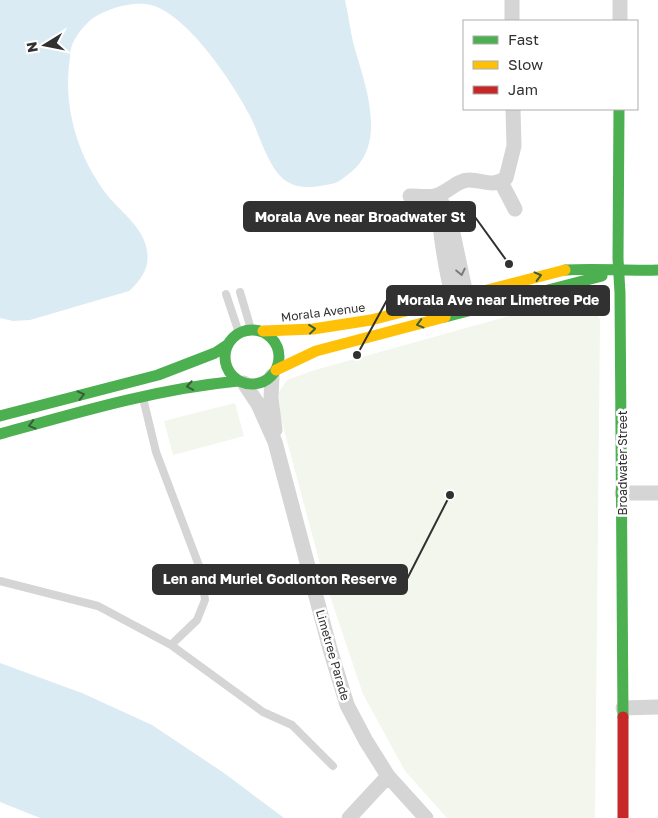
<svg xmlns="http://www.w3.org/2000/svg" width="658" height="818" viewBox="0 0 658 818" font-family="'Golos Text',sans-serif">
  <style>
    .green { fill: #f2f6ed }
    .water { fill: #dbebf3 }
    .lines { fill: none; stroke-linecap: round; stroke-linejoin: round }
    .lane { stroke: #d5d5d5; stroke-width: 8 }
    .street { stroke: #d5d5d5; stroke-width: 15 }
    .fast { stroke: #4caf50; stroke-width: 11 }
    .slow { stroke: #ffc107; stroke-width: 11 }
    .jam { stroke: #c62828; stroke-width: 11 }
    .oneway { stroke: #7b7b7b }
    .oneway2 { stroke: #3a5d3c }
    .labels { text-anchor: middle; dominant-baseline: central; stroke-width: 5; stroke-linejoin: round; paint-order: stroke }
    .street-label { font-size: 12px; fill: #313131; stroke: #fff }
    .leader { fill: none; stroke: #313131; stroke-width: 2 }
    .callout-dot { fill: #313131; stroke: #fff; stroke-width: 2 }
    .callout { fill: #313131; stroke: #313131; stroke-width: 2 }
    .callout-label { font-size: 14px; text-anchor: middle; font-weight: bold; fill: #fff }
  </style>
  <rect width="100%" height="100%" fill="#fff"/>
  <path class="green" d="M563 301C584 301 589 301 600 319L595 818H447L405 771 363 694 323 575 280 415 279 392 287 380 315 370Z
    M235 403 244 436 173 455 164 421Z"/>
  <path class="water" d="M0 0H345C348 14 350 28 353 42 364 83 391 146 346 176 341 180 337 183 331 184 316 187 300 190 286 181 267 167 260 134 249 114 233 83 187 14 151 5 134 1 113 7 98 15 87 21 75 35 71 48 70 53 70 59 69 65 64 111 79 159 108 196 122 213 144 228 147 251 150 268 141 280 129 291L30 320 13 321 0 318Z
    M0 663 82 693 152 725 224 773 284 818H40L0 802Z"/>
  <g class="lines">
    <path class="lane" d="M240 292 251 329
      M226 294 239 333
      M143 398 156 452 201 571 205 600 197 620 171 645 263 712 292 725 333 766
      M0 581 98 606 171 645"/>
    <path class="street" d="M512 0V21
      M620 21V0
      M501 182 515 209
      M438 195C439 234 446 271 455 308
      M410 196C419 196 429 198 438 195 448 192 457 180 469 180 485 180 491 188 506 178L514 146 513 109
      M441 201 450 219 468 304
      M272 376 271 398 275 430
      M244 383 258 404 275 442 330 649 347 705 366 741 388 776 426 818
      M622 493H658
      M623 708 658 707
      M349 818 388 776"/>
    <path class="fast" d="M619 109 618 259 620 293 623 717
      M565 270C596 268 627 271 658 270
      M445 317 602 276
      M225 357a27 27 0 1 1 54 0a27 27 0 1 1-54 0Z
      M0 416 158 375 215 353 227 345
      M0 434C79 412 156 389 238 381"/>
    <path class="slow" d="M263 331 313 329 371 320 565 270
      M276 370 316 351 445 317"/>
    <path class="jam" d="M623 717V818"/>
  </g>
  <defs><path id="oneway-chevron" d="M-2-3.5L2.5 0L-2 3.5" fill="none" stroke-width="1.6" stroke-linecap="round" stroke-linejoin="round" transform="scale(1.25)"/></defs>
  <use class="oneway" href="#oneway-chevron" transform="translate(461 272) rotate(78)"/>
  <g class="oneway2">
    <use href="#oneway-chevron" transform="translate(538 276) rotate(-14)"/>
    <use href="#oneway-chevron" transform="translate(420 324) rotate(165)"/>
    <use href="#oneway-chevron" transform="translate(312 329) rotate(-6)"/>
    <use href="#oneway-chevron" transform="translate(190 386) rotate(170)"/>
    <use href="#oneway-chevron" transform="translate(81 395) rotate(-14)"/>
    <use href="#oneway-chevron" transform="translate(32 425) rotate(165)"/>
  </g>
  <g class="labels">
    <g class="street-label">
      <text transform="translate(323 312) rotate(-7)">Morala Avenue</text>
      <text transform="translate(622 463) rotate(-90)">Broadwater Street</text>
      <text transform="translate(333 655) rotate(74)">Limetree Parade</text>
    </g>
  </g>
  <path class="leader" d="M509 264L475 217M357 355L387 300M450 495L407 579"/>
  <g class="callout-dot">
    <circle cx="509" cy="264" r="5"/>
    <circle cx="357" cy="355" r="5"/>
    <circle cx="450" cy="495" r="5"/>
  </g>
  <g class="callout">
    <rect x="244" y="202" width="231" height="29" rx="5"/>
    <rect x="387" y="286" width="222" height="29" rx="5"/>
    <rect x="153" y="565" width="254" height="29" rx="5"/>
  </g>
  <g class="callout-label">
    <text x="360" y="222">Morala Ave near Broadwater St</text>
    <text x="498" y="305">Morala Ave near Limetree Pde</text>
    <text x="280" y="584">Len and Muriel Godlonton Reserve</text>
  </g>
  <rect x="463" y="20" width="175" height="90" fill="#ffffff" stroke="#adadad"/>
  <rect x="473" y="36" width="25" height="8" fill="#4caf50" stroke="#adadad"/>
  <text x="508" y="45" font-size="15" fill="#313131">Fast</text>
  <rect x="473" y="61" width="25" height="8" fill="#ffc107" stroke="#adadad"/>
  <text x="508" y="70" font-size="15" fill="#313131">Slow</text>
  <rect x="473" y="86" width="25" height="8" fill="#c62828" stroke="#adadad"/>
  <text x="508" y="95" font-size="15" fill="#313131">Jam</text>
  <g transform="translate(45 45) rotate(260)" stroke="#ffffff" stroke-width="4" paint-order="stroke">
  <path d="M0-4L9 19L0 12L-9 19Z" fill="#313131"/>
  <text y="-8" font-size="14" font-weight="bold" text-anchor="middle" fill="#313131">N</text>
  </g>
</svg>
